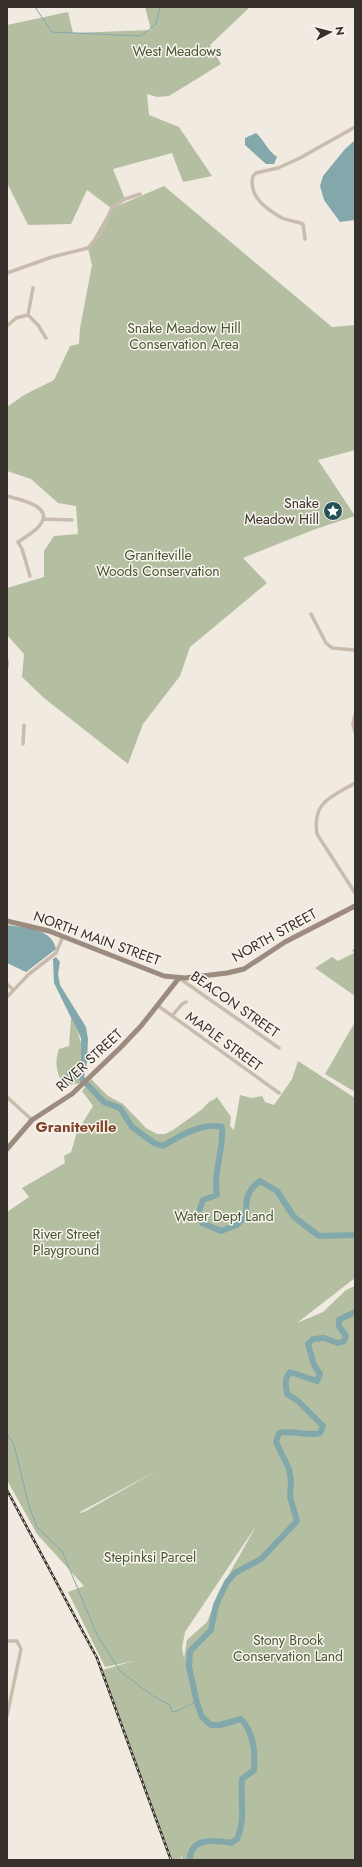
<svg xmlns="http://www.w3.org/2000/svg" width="362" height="1867" viewBox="0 0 362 1867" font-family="Jost,sans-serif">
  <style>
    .green { fill: #b4bfa2; fill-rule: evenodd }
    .water { fill: #82a8ac }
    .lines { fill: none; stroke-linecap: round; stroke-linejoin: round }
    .stream { stroke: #82a8ac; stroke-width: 1 }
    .river { stroke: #82a8ac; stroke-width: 6 }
    .street { stroke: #c9bbad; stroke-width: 3.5 }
    .secondary { stroke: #9c8b7f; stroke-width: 5 }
    .rail-casing { stroke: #38302b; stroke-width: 2.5 }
    .rail { stroke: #f9f4ed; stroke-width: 1; stroke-dasharray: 3; stroke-linecap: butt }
    .labels { text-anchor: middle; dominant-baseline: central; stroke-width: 3; stroke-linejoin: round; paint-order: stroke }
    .park-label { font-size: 14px; fill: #455431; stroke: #f9f4ed }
    .poi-label { font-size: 14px; fill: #38302b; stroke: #f9f4ed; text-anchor: end }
    .street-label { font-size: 14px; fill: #38302b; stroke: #f9f4ed }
    .neighbourhood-label { font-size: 15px; font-weight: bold; fill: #80442b; stroke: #f9f4ed }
  </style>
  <rect width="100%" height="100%" fill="#f1eae1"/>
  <path class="green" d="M145 7H250L210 45 221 64 169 96 157 97 147 94 149 115 179 127 212 176 183 182 172 153 113 169 125 199 115 207 164 186 332 327 355 325V450L318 460 355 516 313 530 243 558 267 583 190 647 180 676 143 724 128 764 44 698 22 677 24 654 7 635V588L44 577V551L54 536 78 534 76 506 58 503 31 479 7 471V407L24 395 54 380 70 346 79 344 80 328 92 265 88 248 111 208 87 190 71 224 28 225 7 183V25L68 12 73 33 151 30Z
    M355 948V996L315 968 332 957 338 961 354 953 352 950Z
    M71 1018C80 1034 89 1061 76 1077L79 1078 81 1083 63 1086C57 1072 54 1063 59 1049L69 1046Z
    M355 1022V1092L325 1074Z
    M298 1061 355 1098V1278L297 1323 323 1312 346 1290 355 1286V1860H182V1855L180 1860H171L102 1670 134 1661 105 1667 68 1592 84 1586 37 1534 7 1480V1212L29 1197 22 1188 65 1163 64 1156 71 1152 77 1132 93 1106 82 1091 91 1079 108 1096 123 1104 146 1128 157 1134H165L173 1130 201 1110 211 1100 212 1101 217 1097 231 1117 230 1126 234 1130 240 1095 252 1098 262 1096 265 1102 274 1105 292 1079ZM158 1470 86 1511 80 1513V1512ZM256 1526 218 1594 207 1622 187 1640 184 1658 182 1648 185 1632Z"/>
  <path class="water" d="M256 133C265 141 266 149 277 157L274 164H266L245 145V138Z
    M355 140V220L340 222 324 200 320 186 323 176 345 149Z
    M7 925C25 928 52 928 56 949L26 972 7 963Z
    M56 957 60 962 58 974 60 985 86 1027 88 1039 87 1062 84 1078 81 1083 79 1078 70 1080 67 1077V1073L79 1072 81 1060V1038L54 983 53 959Z"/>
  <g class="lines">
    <path class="stream" d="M35 7 52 32 141 36 156 24 160 7
      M7 1434 14 1445 29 1506 37 1527 62 1551 98 1637 120 1671 153 1696 170 1705 172 1712C183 1711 187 1703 197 1703"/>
    <path class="river" d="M82 1079 104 1102 120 1108 132 1127 154 1143 163 1146C179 1136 203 1122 222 1127 224 1151 213 1169 217 1195L203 1200 198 1214 202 1223 221 1231 237 1225 246 1216C246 1200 246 1191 260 1181L277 1191 294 1217 319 1236 355 1235
      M190 1860C190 1837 215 1840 231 1843L237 1839C246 1819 240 1800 242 1779L254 1770C255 1751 254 1733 241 1719L220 1725H211L202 1717 197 1703 189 1667 190 1651 211 1630 216 1605 227 1582 235 1573 261 1559 297 1521 290 1497 291 1481 289 1469 276 1442 279 1433C294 1430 308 1437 320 1433L323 1426 298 1401 287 1394C286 1386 284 1379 290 1372L317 1381 320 1374 314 1365 308 1344 313 1339 324 1338 338 1343 344 1341 346 1336 339 1326V1320L355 1312"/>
    <path class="street" d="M305 239 303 224C296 221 289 221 282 218 266 209 248 196 253 176L256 173 278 168 300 158 355 127
      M7 273 52 257 88 248 100 234 112 208 125 199 140 194
      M28 315 38 325 46 338
      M28 315 33 288
      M7 326 16 318 28 315
      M7 496C18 499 55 506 40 525 35 532 25 537 18 542L22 549 30 576
      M43 519 72 520
      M311 614 326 643 332 648 355 650
      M7 660V667
      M355 715 353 724 355 732
      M23 744 24 725
      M355 783C331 797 312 802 317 834L355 893
      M179 978 279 1048
      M7 984 13 990
      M7 997 29 974 56 953 63 936
      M157 1005 279 1093
      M172 1016 182 1004 186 1002
      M7 1097 32 1120
      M7 1641H17L21 1649 7 1716"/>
    <path class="secondary" d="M7 921 49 931 164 976 185 978 227 973 244 969 285 942 355 906
      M7 1149 32 1120 72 1094 120 1048 141 1026 179 978"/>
    <defs>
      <path id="rail" d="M7 1490 97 1658 171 1860"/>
    </defs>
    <use href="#rail" class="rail-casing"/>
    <use href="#rail" class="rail"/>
  </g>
  <defs>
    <symbol id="sight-disc" viewBox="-11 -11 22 22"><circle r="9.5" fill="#245056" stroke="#f9f4ed"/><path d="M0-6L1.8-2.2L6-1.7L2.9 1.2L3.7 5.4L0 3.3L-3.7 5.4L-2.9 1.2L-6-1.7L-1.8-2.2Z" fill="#fff"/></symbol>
  </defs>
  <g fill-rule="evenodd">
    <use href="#sight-disc" x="322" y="500" width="22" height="22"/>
  </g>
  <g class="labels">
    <g class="park-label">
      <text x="177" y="51">West Meadows</text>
      <text x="184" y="328">Snake Meadow Hill<tspan x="184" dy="16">Conservation Area</tspan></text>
      <text x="158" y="555">Graniteville<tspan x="158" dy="16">Woods Conservation</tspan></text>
      <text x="224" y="1216">Water Dept Land</text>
      <text x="66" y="1234">River Street<tspan x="66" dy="16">Playground</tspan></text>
      <text x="150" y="1557">Stepinksi Parcel</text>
      <text x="288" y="1640">Stony Brook<tspan x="288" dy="16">Conservation Land</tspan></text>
    </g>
    <g class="poi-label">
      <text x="319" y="503">Snake<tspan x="319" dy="16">Meadow Hill</tspan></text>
    </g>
    <g class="street-label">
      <text transform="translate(274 935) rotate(-29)">NORTH STREET</text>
      <text transform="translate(97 938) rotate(20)">NORTH MAIN STREET</text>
      <text transform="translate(235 1004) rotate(35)">BEACON STREET</text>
      <text transform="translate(224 1041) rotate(36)">MAPLE STREET</text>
      <text transform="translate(89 1060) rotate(-43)">RIVER STREET</text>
    </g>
    <g class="neighbourhood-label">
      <text x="76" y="1127">Graniteville</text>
    </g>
  </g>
  <rect width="362" height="1867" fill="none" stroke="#38302b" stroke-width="16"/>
  <g transform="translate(330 32) rotate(83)" stroke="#f9f4ed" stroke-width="3" paint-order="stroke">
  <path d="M0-3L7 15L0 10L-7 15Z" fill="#38302b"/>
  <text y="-6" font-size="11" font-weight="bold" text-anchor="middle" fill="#38302b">N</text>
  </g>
</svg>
